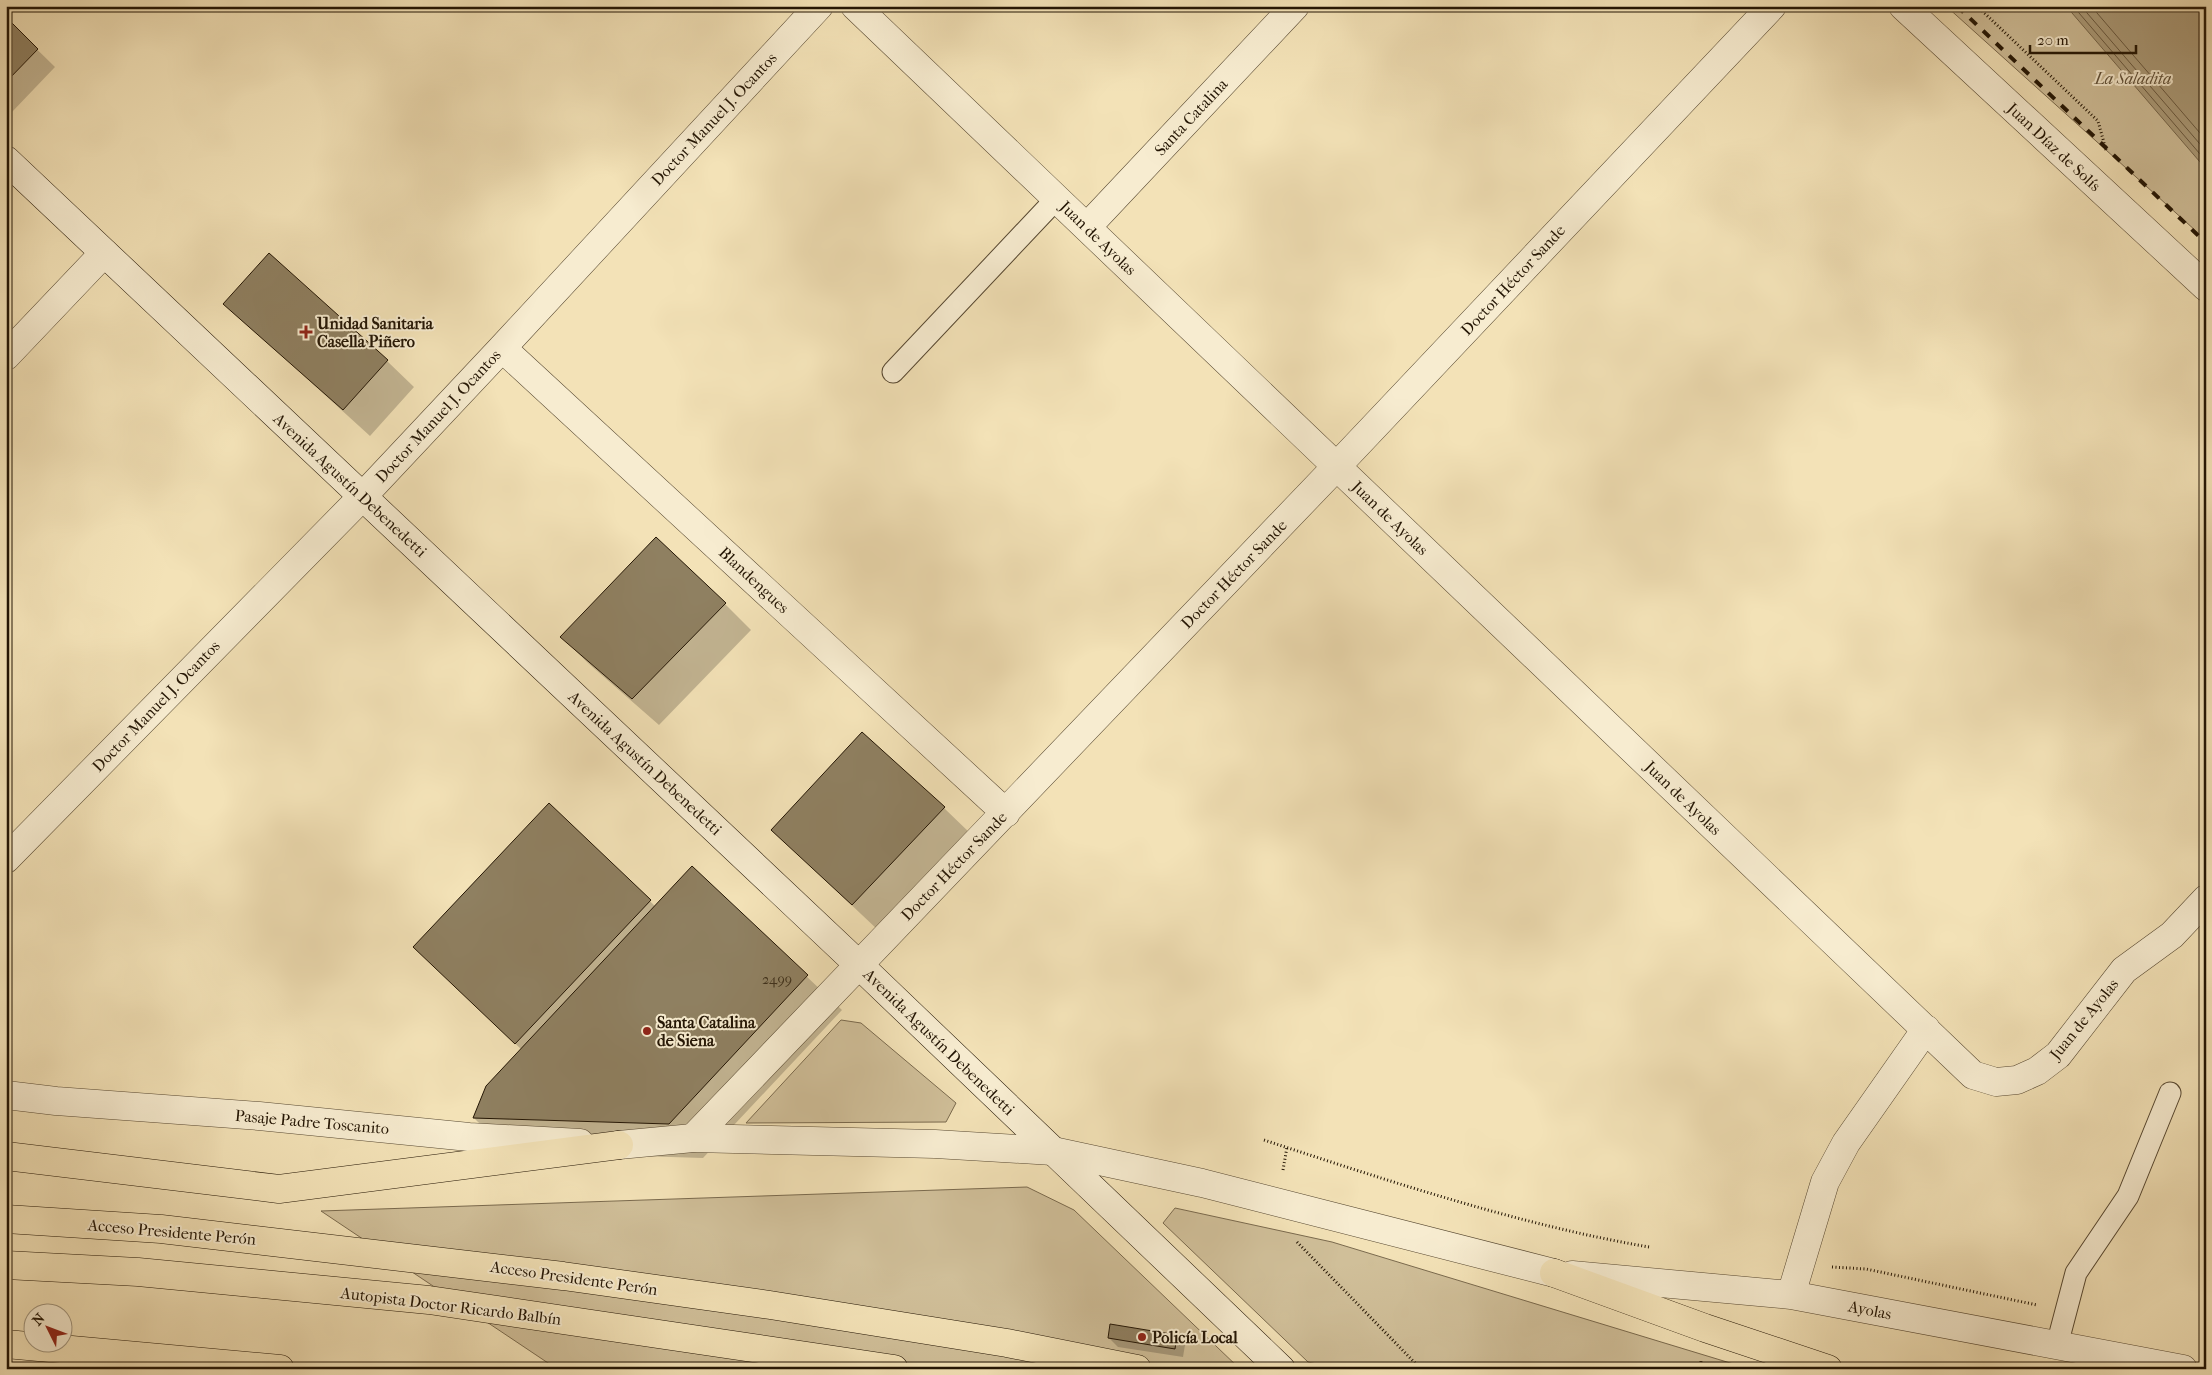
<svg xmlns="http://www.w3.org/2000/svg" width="2212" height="1375" viewBox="0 0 2212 1375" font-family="'IM FELL French Canon',serif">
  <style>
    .green { fill: #d0bf99; stroke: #7a6a4e }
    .water { fill: #ac9c7a; stroke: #75664b }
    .shadow { fill: #0003 }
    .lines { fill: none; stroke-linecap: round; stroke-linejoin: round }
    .shore { stroke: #68583f; stroke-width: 1 }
    .building { fill: #8f8061; stroke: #231504 }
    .service-casing { stroke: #574831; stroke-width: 23 }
    .minor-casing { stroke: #574831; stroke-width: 29 }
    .tertiary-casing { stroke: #574831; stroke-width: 29 }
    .secondary-casing { stroke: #231504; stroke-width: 29 }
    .motorway-casing { stroke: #231504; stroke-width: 29 }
    .path { stroke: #231504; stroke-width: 3; stroke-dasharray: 1 2.5; stroke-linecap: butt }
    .service { stroke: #f7ecd0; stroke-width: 21 }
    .minor { stroke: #f7ecd0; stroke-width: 28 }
    .tertiary { stroke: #f7ecd0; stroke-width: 28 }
    .secondary { stroke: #f7ecd0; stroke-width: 28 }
    .motorway { stroke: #f3e2b7; stroke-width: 28 }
    .rail { stroke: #231504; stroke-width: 4; stroke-dasharray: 9 9; stroke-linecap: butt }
    .poi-dot { fill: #8f2418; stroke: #f7ecd0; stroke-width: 2 }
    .labels { text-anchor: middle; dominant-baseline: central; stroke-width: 4; stroke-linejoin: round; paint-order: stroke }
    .number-label { font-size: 14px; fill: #3e301b }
    .park-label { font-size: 16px; font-style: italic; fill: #605038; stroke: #f7ecd0 }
    .street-label { font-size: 16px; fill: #231504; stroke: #f7ecd0 }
    .poi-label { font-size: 16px; font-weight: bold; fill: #231504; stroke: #f7ecd0; text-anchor: start }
  </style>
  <rect width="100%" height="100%" fill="#f3e2b7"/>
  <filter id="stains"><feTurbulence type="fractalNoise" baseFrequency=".004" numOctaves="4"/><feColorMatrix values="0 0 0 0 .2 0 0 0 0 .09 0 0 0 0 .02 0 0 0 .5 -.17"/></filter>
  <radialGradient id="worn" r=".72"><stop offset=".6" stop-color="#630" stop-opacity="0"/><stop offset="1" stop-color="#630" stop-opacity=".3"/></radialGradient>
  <path class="green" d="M1946 6H2206V240Z
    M841 1020 861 1023 956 1103 946 1122 746 1123Z
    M1027 1187 1074 1210 1240 1369H557L321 1211Z
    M1175 1208 1332 1242 1750 1369H1338L1308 1362 1163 1223Z"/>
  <path class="water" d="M2066 6H2206V169Z"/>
  <path class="shadow" d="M8 21 55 67 12 112 6 107Z
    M269 255 387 361 414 387 370 436 225 304Z
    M725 604 751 630 659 725 588 663 561 636Z
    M549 805 656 907 692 868 842 1010 703 1158 508 1152 474 1118 522 1050 441 973Z
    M944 808 971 834 879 931 772 830Z
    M1176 1336 1185 1345 1183 1357 1118 1347 1109 1338Z"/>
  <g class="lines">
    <path class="shore" d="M2073 6 2206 161
      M2081 6 2206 151
      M2091 6 2206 140"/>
  </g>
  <path class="building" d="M8 19 38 49 6 82V21Z
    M269 253 388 360 343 410 223 304Z
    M656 537 726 603 632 699 560 637Z
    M862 732 945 807 852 905 771 830Z
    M549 803 651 900 515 1044 413 947Z
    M692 866 808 975 669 1124 473 1118 486 1086Z
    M1110 1324 1177 1335 1175 1349 1108 1338Z"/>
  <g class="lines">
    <defs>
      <path id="service" d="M893 372 1057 198
        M2057 1345 2076 1273 2128 1196 2170 1093"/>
      <path id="minor" d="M855 6 1973 1075 1996 1082 2017 1080 2037 1071 2058 1055 2124 970 2172 935 2206 899
        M1903 6 2206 287
        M1087 227 1295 6
        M502 348 1006 813
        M6 356 104 253
        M6 859 362 497 502 348 819 6
        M6 1095 56 1101 259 1116 469 1137 580 1143
        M693 1138 1336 467 1772 6
        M1572 1275 1791 1295 2183 1369
        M1791 1295 1825 1182 1846 1143 1926 1029"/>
      <path id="tertiary" d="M619 1145 693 1138 935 1144 1053 1151 1202 1183 1554 1273"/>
      <path id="secondary" d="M6 160 858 964 1281 1369"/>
      <path id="motorway" d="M6 1156 279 1189 619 1145
        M6 1219 161 1229 563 1276 770 1305 1007 1343 1137 1369
        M6 1265 138 1272 429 1300 894 1369
        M1554 1273 1705 1328 1828 1369
        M6 1344 280 1369"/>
    </defs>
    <use href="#service" class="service-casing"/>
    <use href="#minor" class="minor-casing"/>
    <use href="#tertiary" class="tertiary-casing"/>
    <use href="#secondary" class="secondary-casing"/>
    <use href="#motorway" class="motorway-casing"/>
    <path class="path" d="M1977 6 2098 121 2106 150
      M1264 1140C1389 1181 1520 1225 1649 1247
      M1283 1170 1287 1147
      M1297 1242 1421 1369
      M1832 1267 1866 1269 2037 1305
      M1700 1369 1701 1361"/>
    <use href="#service" class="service"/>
    <use href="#minor" class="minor"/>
    <use href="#tertiary" class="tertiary"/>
    <use href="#secondary" class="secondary"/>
    <use href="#motorway" class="motorway"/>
    <path class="rail" d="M1957 6 2206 243"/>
  </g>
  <g class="poi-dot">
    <path d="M303.5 324.5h5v5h5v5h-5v5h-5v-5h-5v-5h5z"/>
    <circle cx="647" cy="1031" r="5"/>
    <circle cx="1142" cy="1337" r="5"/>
  </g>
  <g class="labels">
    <g class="number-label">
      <text x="777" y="979">2499</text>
    </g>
    <g class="park-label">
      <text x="2133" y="78">La Saladita</text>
    </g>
    <g class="street-label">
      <text transform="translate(1191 117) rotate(-47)">Santa Catalina</text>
      <text transform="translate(714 119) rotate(-47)">Doctor Manuel J. Ocantos</text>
      <text transform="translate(2054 147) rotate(43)">Juan Díaz de Solís</text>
      <text transform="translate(1098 238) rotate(44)">Juan de Ayolas</text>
      <text transform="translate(1513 280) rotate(-47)">Doctor Héctor Sande</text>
      <text transform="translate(438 416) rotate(-47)">Doctor Manuel J. Ocantos</text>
      <text transform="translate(350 485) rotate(43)">Avenida Agustín Debenedetti</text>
      <text transform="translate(1390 518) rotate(44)">Juan de Ayolas</text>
      <text transform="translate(1234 574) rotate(-46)">Doctor Héctor Sande</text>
      <text transform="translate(754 580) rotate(43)">Blandengues</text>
      <text transform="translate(156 706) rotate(-46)">Doctor Manuel J. Ocantos</text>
      <text transform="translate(645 763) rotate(43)">Avenida Agustín Debenedetti</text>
      <text transform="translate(1683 798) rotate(44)">Juan de Ayolas</text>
      <text transform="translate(954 866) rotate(-46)">Doctor Héctor Sande</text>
      <text transform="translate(2084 1019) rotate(-51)">Juan de Ayolas</text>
      <text transform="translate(939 1042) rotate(44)">Avenida Agustín Debenedetti</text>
      <text transform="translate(312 1122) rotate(5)">Pasaje Padre Toscanito</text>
      <text transform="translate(172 1232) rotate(5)">Acceso Presidente Perón</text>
      <text transform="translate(574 1278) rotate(8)">Acceso Presidente Perón</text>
      <text transform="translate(451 1306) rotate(7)">Autopista Doctor Ricardo Balbín</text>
      <text transform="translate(1870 1310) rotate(11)">Ayolas</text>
    </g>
    <g class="poi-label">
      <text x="317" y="323">Unidad Sanitaria<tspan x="317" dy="18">Casella Piñero</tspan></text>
      <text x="657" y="1022">Santa Catalina<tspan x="657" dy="18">de Siena</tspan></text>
      <text x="1152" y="1337">Policía Local</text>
    </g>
  </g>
  <rect width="2212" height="1375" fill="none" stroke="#f3e2b7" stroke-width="25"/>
  <rect x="8" y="8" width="2197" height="1360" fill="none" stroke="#231504" stroke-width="2.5"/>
  <rect x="12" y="12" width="2187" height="1350" fill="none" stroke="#231504"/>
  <g transform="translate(48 1328) rotate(312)"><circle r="24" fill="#f7ecd0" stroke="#a2967e"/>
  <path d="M0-4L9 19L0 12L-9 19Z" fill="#8f2418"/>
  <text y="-8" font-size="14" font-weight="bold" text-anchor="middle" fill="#231504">N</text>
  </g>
  <path d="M2030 45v8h106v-8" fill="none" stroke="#231504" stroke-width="2.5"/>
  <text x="2037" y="45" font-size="15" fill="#231504" stroke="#f7ecd0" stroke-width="4" paint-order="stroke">20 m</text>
  <rect width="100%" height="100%" filter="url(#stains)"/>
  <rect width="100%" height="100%" fill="url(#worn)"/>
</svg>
